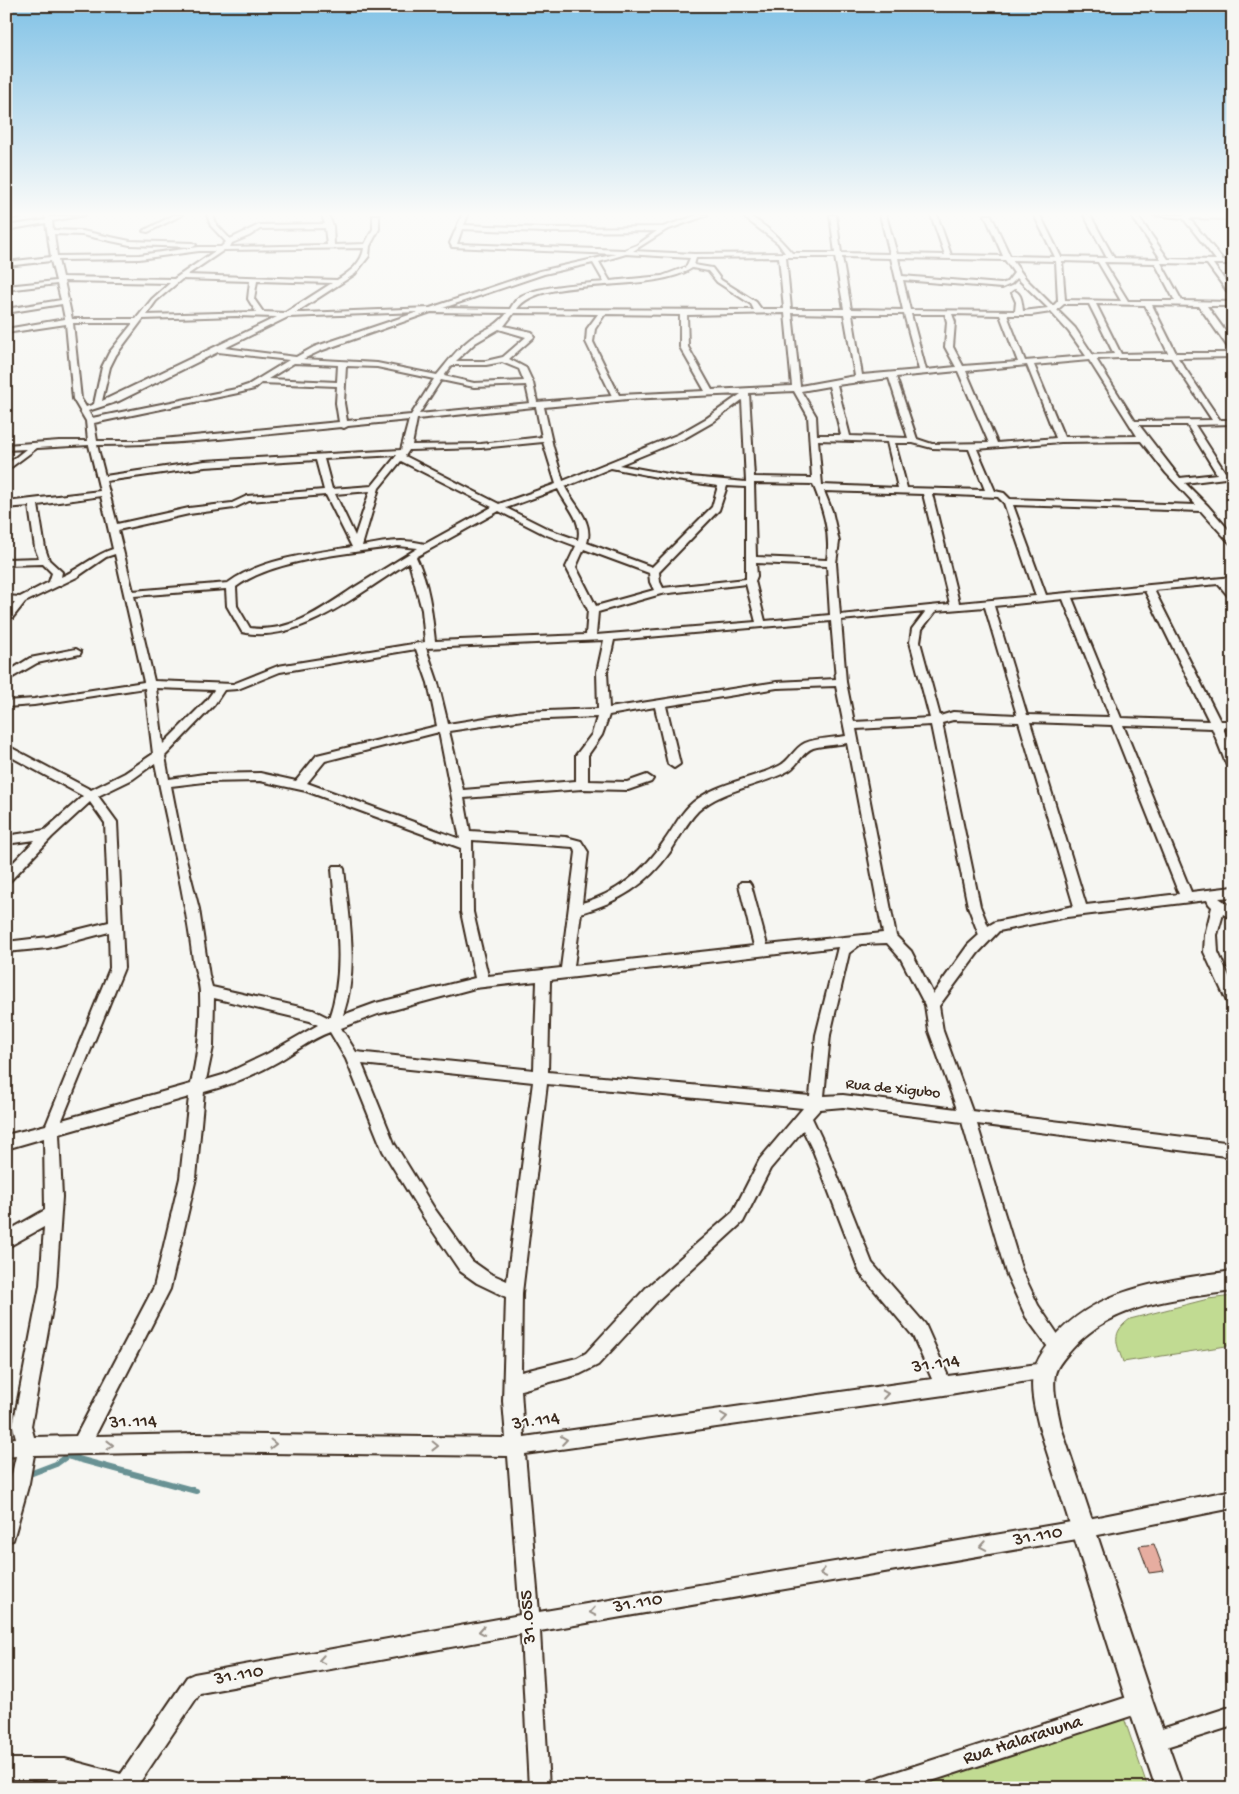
<svg xmlns="http://www.w3.org/2000/svg" width="1239" height="1794" viewBox="0 0 1239 1794" font-family="'Gochi Hand',sans-serif">
  <style>
    .green { fill: #c1db92; stroke: #7e8258 }
    .lines { fill: none; stroke-linecap: round; stroke-linejoin: round }
    .stream { stroke: #699294; stroke-width: 6 }
    .building { fill: #e6ada0; stroke: #3b2a1e }
    .minor-casing { stroke: #3b2a1e; stroke-width: 4 }
    .tertiary-casing { stroke: #3b2a1e; stroke-width: 4 }
    .minor { fill: #f6f6f2; fill-rule: evenodd }
    .tertiary { fill: #f6f6f2; fill-rule: evenodd }
    .oneway { stroke: #989088 }
    .labels { text-anchor: middle; dominant-baseline: central; stroke-width: 4; stroke-linejoin: round; paint-order: stroke }
    .street-label { font-size: 16px; fill: #3b2a1e; stroke: #f6f6f2 }
    .near-street-label { font-size: 19px; fill: #3b2a1e; stroke: #f6f6f2 }
  </style>
  <rect width="100%" height="100%" fill="#f6f6f2"/>
  <filter id="ink" filterUnits="userSpaceOnUse"><feTurbulence type="fractalNoise" baseFrequency=".02" numOctaves="2"/><feDisplacementMap in="SourceGraphic" scale="10" xChannelSelector="R" yChannelSelector="G"/><feConvolveMatrix kernelMatrix="1 2 1 2 8 2 1 2 1" color-interpolation-filters="sRGB"/></filter>
  <g filter="url(#ink)">
    <path class="green" d="M1233 1296V1345L1123 1362C1116 1342 1111 1333 1130 1319L1208 1299Z
      M1124 1718 1148 1788H914Z"/>
    <g class="lines">
      <path class="stream" d="M27 1475 56 1464 67 1456 196 1491"/>
    </g>
    <path class="building" d="M1154 1544 1164 1571 1149 1573 1139 1546Z"/>
    <g class="lines">
      <defs>
        <path id="minor" d="M26 215 6 220V216Z
          M45 215 51 217 85 215 52 221 53 230 82 231 130 241 193 243 196 245 193 247 130 245 82 235 54 234 57 256 139 255 199 247H221L226 242 211 226 207 215H213L216 224 230 239 259 225 325 224 322 215H328L333 226 334 245 365 244 373 229V215H379V229L370 246 369 256 355 274 295 313H303L430 308 540 271 616 254 452 247 450 243 462 215H468L464 225 545 228 663 227 698 215H708L666 230 633 251 694 254 785 253 778 243 741 215C757 215 782 241 792 253H835L830 215H836L841 253 890 254 880 215H886L897 254 945 255 931 215H937L951 255 1003 256 985 215H991L1010 256 1055 257 1034 215H1040L1061 257 1107 258 1084 215H1090L1114 258 1161 259 1131 215H1137L1168 259 1216 260 1183 218 1154 215H1233V219L1189 218 1223 260H1233V264H1213L1233 292V299L1207 264 1161 263 1182 301 1233 302V306H1207L1233 342V350H1230L1199 306 1152 305 1176 353H1233V357L1178 358 1220 420H1233V424L1195 425 1225 472 1233 471V477L1185 483 1208 506 1233 535V544L1230 543 1201 511 1013 505 1046 595 1233 577V583H1227L1233 590V599L1230 598 1218 584 1154 590 1220 721H1233V729L1223 728 1233 752V770L1227 766 1212 728 1123 725 1191 892 1233 887V897L1219 898 1233 908V919L1223 914 1217 935 1218 952 1233 985V1005L1228 1004 1204 952 1205 935 1212 907 1209 904 1207 900 1067 917 999 931 978 953 939 1006 943 1031 972 1111 1233 1143V1157L977 1124 1022 1271 1038 1305 1067 1348 1065 1354 1059 1356 1053 1354 1026 1317 1006 1273 962 1122 843 1107 820 1109 812 1118 828 1152 872 1263 925 1324 948 1376 1045 1363 1051 1365 1053 1371 1051 1377 944 1395 525 1454 539 1612 1083 1520 1233 1490V1508L1083 1538 540 1631 549 1788H529L521 1634 200 1693 136 1788H95L65 1779H6V1759H65L121 1774 187 1677 194 1674 520 1615 508 1456 196 1452 34 1455 29 1483 15 1533 13 1540 6 1542V1500L16 1456 6 1457V1439L16 1438 13 1426 40 1286 44 1227 6 1248V1232L45 1210 44 1138 6 1149V1135L46 1125 110 968 109 932 48 948 6 952V942L48 937 109 922 105 823 90 802 52 837 10 881 6 883V870L35 840 6 844V836L45 830 83 796 6 754V745L91 790 125 773 153 754 145 688 34 705 6 707V701L34 699 144 682 115 554 106 557 77 577 25 602 10 621 6 622V612L15 602H6V596L20 597 49 582 52 573 43 564 6 565V559L39 558 35 548 29 506 6 508V502L100 491 89 445 37 448 6 471V465L26 449 6 450V445L59 441H88L86 421 73 399 66 324 6 333V329L65 319 62 304 6 313V309L61 300 57 284 6 290V286L56 281 51 261 6 266V262L51 257 46 223 6 230V226L46 220ZM325 228 327 245 230 247 232 243 249 236 260 229ZM462 229 545 232 657 231 637 245 624 250 457 244ZM364 248C362 263 350 272 337 280L187 275 224 250ZM199 251H215L174 279 62 277 58 260 139 259ZM626 254 690 258 686 267 662 276 610 281 599 262ZM779 257 784 309H761L756 302 721 280 712 268 694 265 696 258ZM786 257H835L844 309H791ZM842 257 891 258 903 310 851 309ZM898 258 1005 260 1014 273 1007 282 1001 284 902 276ZM1012 260 1056 261 1058 301 1053 306 1026 279ZM1062 261 1098 262 1121 301 1065 300ZM1104 262 1155 263 1175 301H1128ZM593 263 604 282C584 284 530 286 517 299 514 302 512 306 510 309L443 308 544 274ZM692 268 708 271 717 282 751 304 754 310 517 309C541 274 651 295 692 268ZM1017 278 1048 308 1023 311C1022 304 1022 294 1015 291L1012 293 1016 302 1015 311 910 310 903 280 1002 288 1011 284ZM182 279 250 281 248 299 256 312 146 315 156 301ZM64 281 170 283 152 299 136 319H72ZM257 281 332 283 285 313 263 312 254 299ZM1064 304H1089L1114 354 1093 355 1075 328 1057 310ZM1096 304 1145 305 1168 353 1121 354ZM418 312 314 347 296 357 225 348 288 317ZM431 312 507 313C496 328 483 329 469 340 456 350 447 363 437 375L377 363 303 359 320 351ZM1051 312 1069 332 1086 356 1025 361 1007 315H1031ZM514 313 598 314 587 329 586 342 612 396 537 402 533 383 526 368 509 359 534 337 532 332 504 326ZM785 313 792 386 712 390 688 347 687 315ZM792 313 844 314 855 376 800 386ZM605 314 680 315V347L705 391 619 395 593 342 595 329ZM852 314H904L919 370 862 375ZM911 314H945L947 322 945 347 956 367 926 370ZM952 314 1000 315 1018 362 963 366 953 347 955 322ZM236 316 277 317 102 401 110 367 116 355 143 319ZM73 323H133L109 353 102 367 94 404 86 407 81 399ZM499 329 526 337 503 357 486 361H456L475 343ZM218 352 289 360 248 385 236 389 92 418 88 411 119 401ZM1119 358H1171L1212 420 1135 421 1096 359ZM1089 360 1137 436 1064 437 1034 365ZM502 362 519 369 524 381 474 383 444 376 452 365H486ZM294 363 338 365 337 382 268 379ZM1027 365 1056 438 997 443 966 371ZM346 366 377 367 434 379 411 415 347 421 344 403ZM958 371 989 443 932 444 917 439 896 377ZM889 378 908 438 850 436 837 385ZM441 380 474 387 526 385 530 403 419 414ZM261 383 337 386 336 403 339 422 141 441H97L94 423 238 393 254 389ZM829 386 841 435H817L816 416 801 391ZM794 391 808 416 812 478 754 477 749 393ZM741 394 707 418 679 434 563 481 553 447 544 407 628 399ZM742 400 746 482 679 476 619 465 685 438 713 422ZM534 407H536L542 437 481 444 412 445 417 419ZM409 420 401 450 205 461 105 476 97 445C179 445 260 435 341 427L344 428 348 426ZM1139 425H1187L1217 474 1180 478ZM818 440 887 442 898 488 822 485ZM1141 441 1166 473 1196 505 1010 499 1004 493 995 491 977 449 1061 442ZM543 442 556 484 499 504 405 456 409 450 481 448ZM895 443H913L932 448 969 449 985 490 907 488ZM397 455 372 486 332 489 324 459ZM316 460 324 490 247 496 232 503 189 508 117 524 106 481 205 467ZM401 461 492 507 425 544C403 538 384 542 362 546L379 488ZM611 468 662 478 718 486 712 507 652 567 587 543C594 521 574 505 565 487ZM754 483 813 484C823 509 831 532 827 560L756 557ZM727 486 746 487V579L663 588 660 582 659 572 719 510ZM558 489C566 506 583 520 578 540L550 530 506 508ZM370 491 355 536 335 494ZM824 491 923 494 950 604 840 615 836 563 839 542 832 511ZM932 494 998 497 1004 503 1036 596 959 603ZM326 495 352 547C313 553 260 559 228 583L133 591 118 530 189 514 234 508 249 501ZM101 496 113 549C94 555 80 569 61 577L62 572 49 560 45 548 38 505ZM499 511 544 534 576 546 566 567 588 610 586 635 435 641C432 613 429 583 416 557ZM398 546 418 548C397 561 376 574 355 587 323 608 290 634 250 628L237 606 236 587C272 559 352 553 398 546ZM584 549 649 573 650 582 654 590 596 606 576 567ZM409 562 422 610 425 642 278 666 233 684 154 681 134 596 226 589 227 606 242 632C298 646 363 590 409 562ZM756 563 827 566 830 615 765 621 755 581 757 576ZM746 584 756 622 596 635 598 612 661 594ZM1145 591 1209 721 1121 718 1072 598ZM1063 599 1110 717 1027 715 994 606ZM985 607 1017 715 953 712 940 716 920 642 922 629 936 611ZM925 612 912 629 910 642 930 718 854 722 846 682 841 620ZM831 621 836 679 777 682 609 708 607 672 614 640ZM604 640 597 672 598 709 523 712 448 724 438 683 426 648ZM416 649 428 683 437 726 317 755 296 781 260 773 204 774 169 779 165 756 214 705 224 690 238 689 280 672ZM836 686 846 736C833 738 817 738 805 743 794 748 790 761 779 766 751 780 713 783 689 806 679 816 673 829 665 840 644 871 618 893 582 903L588 852 581 841 566 837 470 831 464 798 582 789 628 790 651 782 653 779 647 775 627 782 588 781V755L602 735 609 715 655 707 668 764 674 768 680 764 666 706 777 688ZM156 688 214 690 206 701 163 744ZM597 717 592 734 576 755V781L463 790 449 731 523 720ZM953 720 1019 722 1074 906 995 922 988 926 980 906 942 723ZM1030 722 1112 725 1179 894 1086 905ZM931 725 968 906 979 935 968 945 933 994 911 951 896 936 856 729ZM439 732 460 839 307 783 325 761ZM847 743 883 933 767 945 751 885 749 882H741L739 885 754 946 574 966 581 913C618 902 647 885 670 852 679 839 686 823 698 811 722 789 760 786 788 771 798 766 802 752 813 748 824 745 836 745 847 743ZM155 763C168 829 185 894 193 960 195 971 200 983 200 994 201 1025 198 1053 191 1084L62 1120 124 968 117 822 98 796 133 779ZM260 781 306 791 461 848V912L475 978 376 1003 343 1015C359 969 349 917 344 869L342 866H334L332 869C336 918 346 970 329 1018L313 1010 212 987 209 976 199 909 183 847 171 786 204 782ZM472 840 573 847 576 852 561 968 488 976 473 912ZM887 943 901 959 925 1005 929 1031 957 1109 843 1095 824 1096 830 1035 849 953 861 944ZM838 947 816 1035 810 1096 548 1072 550 980ZM537 981 534 1070 356 1052 341 1028 378 1014 475 988ZM214 998 310 1021 318 1025 267 1054 223 1075 206 1080 213 1047ZM330 1032 346 1059 383 1151 424 1218 460 1271 477 1283 506 1297 503 1401 506 1438 196 1434 95 1436 170 1289 196 1178 204 1092C230 1085 255 1075 279 1061 296 1051 311 1039 330 1032ZM362 1064 533 1082 507 1281 489 1273 472 1261 434 1208 394 1143ZM547 1084 803 1108 760 1159 733 1212 646 1288 586 1353 577 1358 521 1372 522 1293ZM189 1097 180 1178 154 1287 76 1436 34 1437 31 1426 56 1286 62 1197 59 1134ZM803 1130 814 1153 860 1273 913 1336 932 1379 524 1437 521 1390 580 1374 598 1365 658 1300 743 1222 770 1169Z
          M174 215H182L148 232 143 231Z
          M76 649 81 652 80 654 37 663 6 681V673L30 658Z
          M1140 1693 1147 1696 1150 1703 1147 1710 1140 1713 910 1788H867L870 1781 877 1778Z
          M1233 1706V1726L1153 1751 1146 1748 1143 1741 1146 1734Z"/>
        <path id="tertiary" d="M1233 1271V1291C1176 1299 1112 1303 1072 1349 1066 1356 1057 1365 1055 1374 1052 1391 1058 1410 1061 1427L1153 1703 1183 1788H1156L1127 1703 1039 1427C1035 1410 1030 1391 1033 1374 1036 1360 1045 1348 1054 1338 1098 1286 1170 1280 1233 1271Z"/>
      </defs>
      <use href="#minor" class="minor-casing"/>
      <use href="#tertiary" class="tertiary-casing"/>
      <use href="#minor" class="minor"/>
      <use href="#tertiary" class="tertiary"/>
    </g>
    <defs><path id="oneway-chevron" d="M-2-3.5L2.5 0L-2 3.5" fill="none" stroke-width="1.6" stroke-linecap="round" stroke-linejoin="round" transform="scale(1.25)"/></defs>
    <g class="oneway">
      <use href="#oneway-chevron" transform="translate(885 1394) rotate(-8)"/>
      <use href="#oneway-chevron" transform="translate(724 1417) rotate(-8)"/>
      <use href="#oneway-chevron" transform="translate(564 1440) rotate(-8)"/>
      <use href="#oneway-chevron" transform="translate(273 1444) rotate(1)"/>
      <use href="#oneway-chevron" transform="translate(110 1445) rotate(-1)"/>
      <use href="#oneway-chevron" transform="translate(435 1446) rotate(1)"/>
      <use href="#oneway-chevron" transform="translate(983 1546) rotate(170)"/>
      <use href="#oneway-chevron" transform="translate(823 1573) rotate(170)"/>
      <use href="#oneway-chevron" transform="translate(593 1612) rotate(170)"/>
      <use href="#oneway-chevron" transform="translate(482 1631) rotate(170)"/>
      <use href="#oneway-chevron" transform="translate(322 1660) rotate(170)"/>
    </g>
  </g>
  <linearGradient id="sky" x2="0" y2="1"><stop stop-color="#81c2e6"/><stop offset="0.46" stop-color="#fbfbf9"/><stop offset="1" stop-color="#fbfbf9" stop-opacity="0"/></linearGradient>
  <rect width="1239" height="466" fill="url(#sky)"/>
  <g class="labels">
    <g class="street-label">
      <text transform="translate(893 1090) rotate(6)">Rua de Xigubo</text>
    </g>
    <g class="near-street-label">
      <text transform="translate(936 1365) rotate(-8)">31.114</text>
      <text transform="translate(536 1422) rotate(-7)">31.114</text>
      <text transform="translate(133 1423) rotate(-1)">31.114</text>
      <text transform="translate(1038 1537) rotate(-10)">31.110</text>
      <text transform="translate(638 1604) rotate(-10)">31.110</text>
      <text transform="translate(529 1617) rotate(-94)">31.055</text>
      <text transform="translate(239 1676) rotate(-10)">31.110</text>
      <text transform="translate(1023 1741) rotate(-18)">Rua Halaravuna</text>
    </g>
  </g>
  <rect width="1239" height="1794" fill="none" stroke="#f6f6f2" stroke-width="25"/>
  <rect x="12" y="12" width="1214" height="1769" fill="none" stroke="#3b2a1e" stroke-width="2" filter="url(#ink)"/>
</svg>
